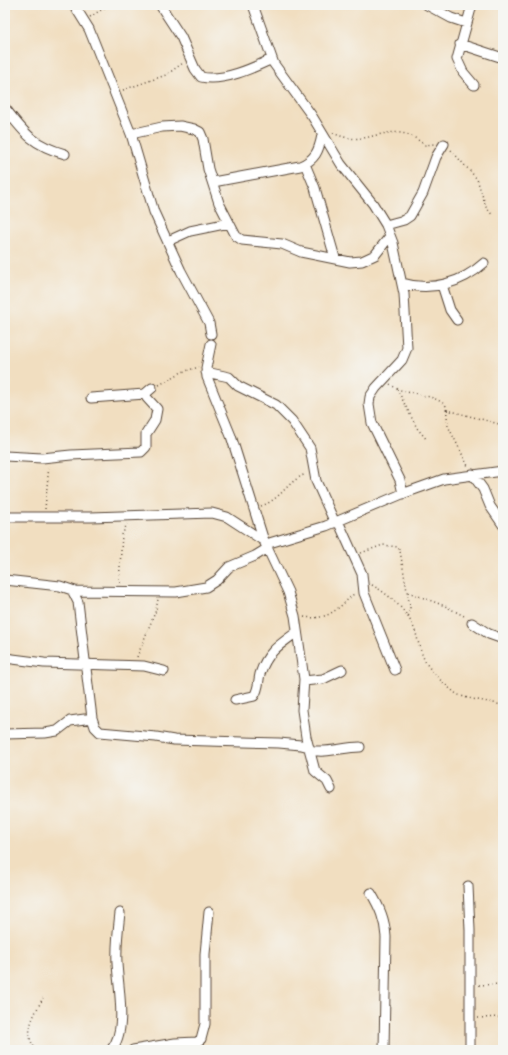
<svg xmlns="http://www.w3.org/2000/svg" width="508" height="1055" viewBox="0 0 508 1055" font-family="'Architects Daughter',sans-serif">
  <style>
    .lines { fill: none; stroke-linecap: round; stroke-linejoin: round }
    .minor-casing { stroke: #564536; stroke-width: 11 }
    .path { stroke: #564536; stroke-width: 1.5; stroke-dasharray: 1 3; stroke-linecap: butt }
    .minor { stroke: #fff; stroke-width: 9 }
  </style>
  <rect width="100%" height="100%" fill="#f6f6f2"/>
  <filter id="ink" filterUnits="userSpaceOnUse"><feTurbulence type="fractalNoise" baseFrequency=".025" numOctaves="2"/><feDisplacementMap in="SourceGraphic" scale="8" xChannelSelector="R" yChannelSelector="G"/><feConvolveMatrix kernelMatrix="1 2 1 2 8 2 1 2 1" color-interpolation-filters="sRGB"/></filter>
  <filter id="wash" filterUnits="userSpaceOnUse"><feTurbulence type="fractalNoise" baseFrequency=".012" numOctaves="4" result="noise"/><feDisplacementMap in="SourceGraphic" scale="16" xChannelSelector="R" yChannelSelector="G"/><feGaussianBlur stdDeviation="0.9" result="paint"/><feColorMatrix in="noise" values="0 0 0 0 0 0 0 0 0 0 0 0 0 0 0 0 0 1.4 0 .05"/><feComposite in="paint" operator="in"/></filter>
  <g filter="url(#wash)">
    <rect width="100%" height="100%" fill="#f1dec0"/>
  </g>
  <g filter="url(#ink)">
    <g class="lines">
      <defs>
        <path id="minor" d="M74 5 89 29 131 134 154 212 181 271 209 323 211 334
          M160 5 181 37 195 69 201 77C223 82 253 68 272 59
          M253 5 274 64 312 116 341 164 373 204 386 225 393 243 404 294 407 348 402 360 376 388 370 397 369 404 372 423 400 480 403 494
          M427 5 451 18 466 23
          M472 5 457 59 463 72 474 85
          M460 44 503 58
          M5 108C25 134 33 145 65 154
          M131 134 162 127 180 126 194 129 200 132 203 139 208 169 219 203 236 236 242 240 282 244 301 252 350 262 362 261 375 255 390 236
          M305 164 315 188 335 258
          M213 182 300 166C315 160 319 151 322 135
          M386 225 404 220 410 216 423 193 436 157 444 144
          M168 241 190 231 229 223
          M402 283C431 292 462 283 484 263
          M442 285 450 310 457 320
          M211 344 206 368 207 377 231 436 264 541 288 592 295 616 304 679 302 710 306 737 315 771 327 781 331 789
          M206 372 229 377 238 386 276 405 292 421 310 448 316 481 335 523
          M91 398 145 394
          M5 456 42 458 71 455 141 452 146 447V434L155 420 157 409 147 398 145 394 152 388
          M472 474 483 489 490 506 503 525
          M5 517H91L212 513 227 517 264 541
          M338 521 362 574 364 593 395 670
          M266 544 326 526 402 494 444 479 503 471
          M5 580 60 586 75 591 176 592 206 587 217 580 229 567 255 556 268 548
          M72 590 78 602 92 718 95 727 100 732 156 737 174 740 279 743 301 745 309 747
          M472 623 489 634 503 639
          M5 658 44 663 144 666 164 671
          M304 681 323 679 342 670
          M235 700 254 696C259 689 258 682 260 674 267 652 279 645 297 632
          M5 734 45 733 57 731 70 721 92 718
          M310 750C326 754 343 747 360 747
          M468 886 470 930V1050
          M371 893C380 908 385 920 386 937L384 1050
          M111 1050C128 1031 118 987 117 963 116 946 118 930 120 913
          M133 1050 175 1043 197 1042 201 1039 205 1024V954L209 912"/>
      </defs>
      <use href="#minor" class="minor-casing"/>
      <path class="path" d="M90 17 109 5
        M123 90 166 75 183 63
        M333 133C365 148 378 127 406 134 414 136 419 141 425 145L434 144
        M451 150 477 179 486 207 493 216
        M390 384C405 397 431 391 446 406L448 426 468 466
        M159 385 182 372 199 367
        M397 389 417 428 427 440
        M447 410 503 425
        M261 506C282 499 287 481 306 474
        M45 509 49 465
        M361 553 383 545 398 547 400 551 410 608 408 618
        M119 583 122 535 127 524
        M372 585C393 597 411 614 417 637 419 645 421 653 425 661 431 672 443 683 454 692 463 700 489 700 503 706
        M408 592 445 606 466 617
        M304 617C329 621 338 608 355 593
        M137 657 156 610 158 599
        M479 985 503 984
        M478 1018 503 1017
        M36 1050C22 1033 34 1015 43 998"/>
      <use href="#minor" class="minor"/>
    </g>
  </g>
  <rect width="508" height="1055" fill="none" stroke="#f6f6f2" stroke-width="20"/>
</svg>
